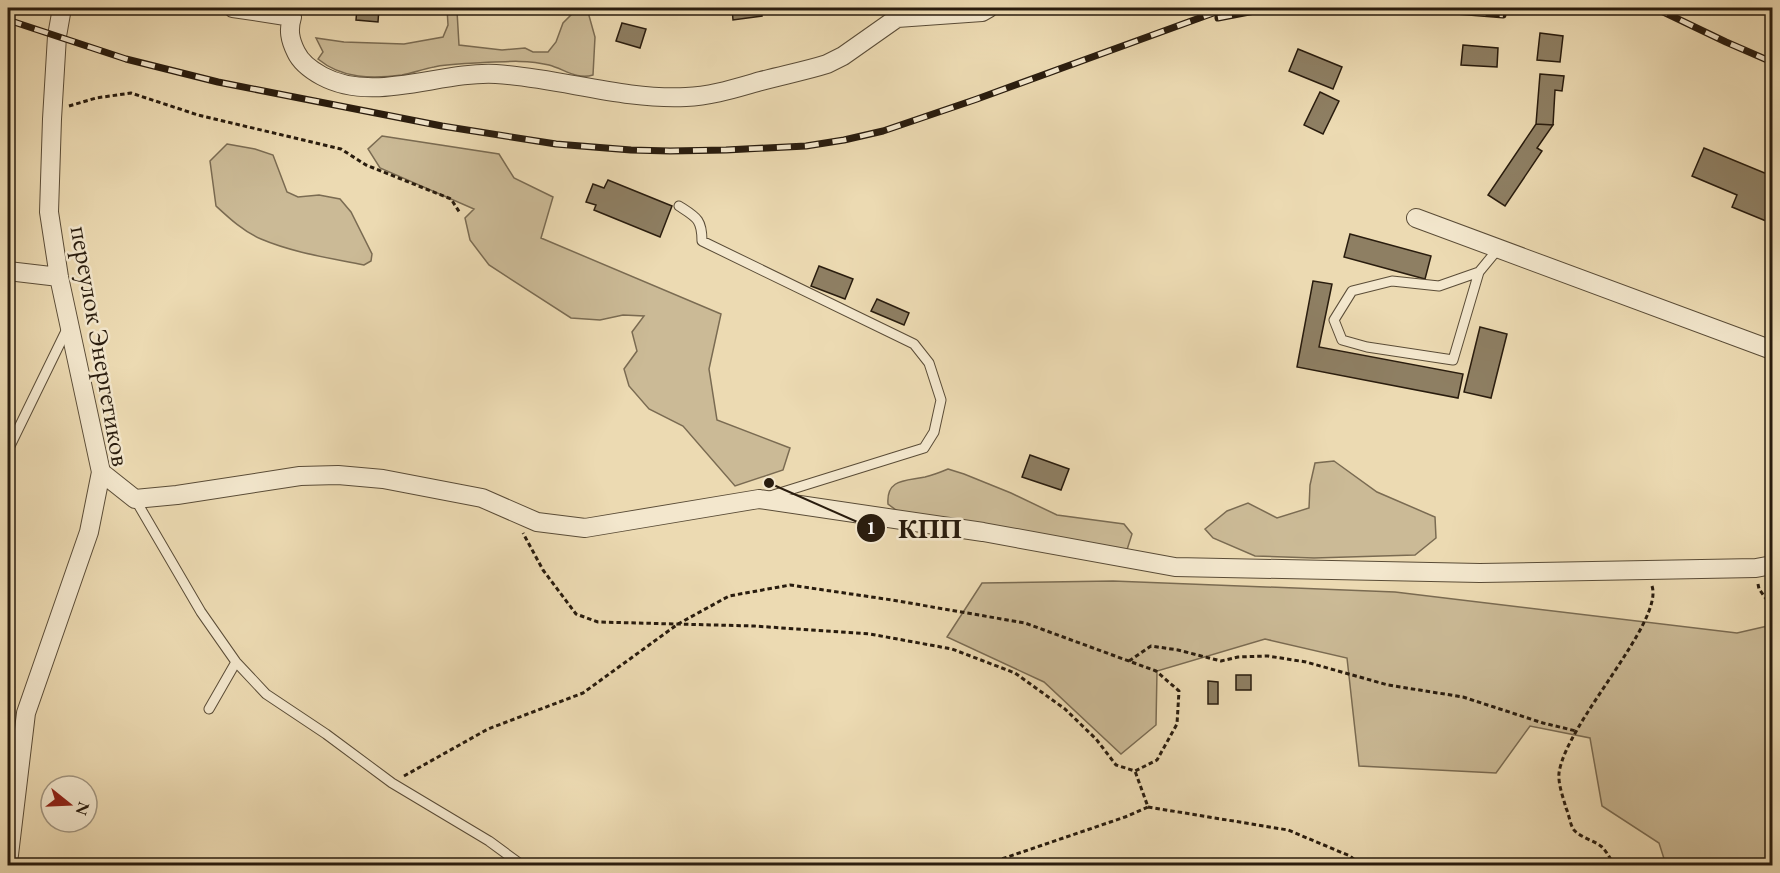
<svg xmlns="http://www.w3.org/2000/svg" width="1780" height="873" viewBox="0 0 1780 873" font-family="'EB Garamond',serif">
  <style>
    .green { fill: #cbba96; stroke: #7a6b52; stroke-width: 1.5 }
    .building { fill: #8e7f63; stroke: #291c0e; stroke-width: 1.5 }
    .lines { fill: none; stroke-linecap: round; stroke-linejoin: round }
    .lane-casing { stroke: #5a4c37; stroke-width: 11 }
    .street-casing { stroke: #5a4c37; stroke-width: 20 }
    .path { stroke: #291c0e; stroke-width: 3; stroke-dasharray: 4.5 3; stroke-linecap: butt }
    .lane { stroke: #f3e7cd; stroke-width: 9 }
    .street { stroke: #f3e7cd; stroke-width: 18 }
    .rail-casing { stroke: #291c0e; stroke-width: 7 }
    .rail { stroke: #f3e7cd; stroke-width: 4.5; stroke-dasharray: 14; stroke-linecap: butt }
    .labels { text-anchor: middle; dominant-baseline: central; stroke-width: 5; stroke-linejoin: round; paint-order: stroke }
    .street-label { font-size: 27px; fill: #291c0e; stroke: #f3e7cd }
    .leader { fill: none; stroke: #291c0e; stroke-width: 2 }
    .callout-dot { fill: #291c0e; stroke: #f3e7cd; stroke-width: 2 }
    .mark-label { font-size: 18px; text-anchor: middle; font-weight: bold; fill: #fff }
    .callout-label { font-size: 28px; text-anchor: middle; font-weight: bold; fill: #291c0e; stroke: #f3e7cd; stroke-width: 5; stroke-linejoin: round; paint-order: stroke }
  </style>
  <rect width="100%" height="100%" fill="#ecdab2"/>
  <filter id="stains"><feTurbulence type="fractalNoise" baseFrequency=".00333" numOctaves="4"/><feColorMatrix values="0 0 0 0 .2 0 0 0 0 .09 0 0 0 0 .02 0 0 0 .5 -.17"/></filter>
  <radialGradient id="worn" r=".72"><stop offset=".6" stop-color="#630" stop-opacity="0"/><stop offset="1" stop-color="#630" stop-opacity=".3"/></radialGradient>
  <path class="green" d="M447 8 457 11 459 45 502 50 525 48 533 52H548L556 42 563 23 573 13 588 12 595 37 593 75C577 80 564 69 549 65 526 59 499 62 475 63 461 64 448 64 434 67 423 69 413 73 402 75 373 79 342 79 318 59L323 52 316 38 344 42 404 44 443 37 448 25Z
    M382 136 499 154 514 178 553 197 541 238 721 314 709 369 717 420 790 448 783 470 735 486 683 426 649 409 629 386 624 369 637 351 632 332 644 316 623 315 600 320 571 318 489 265 470 240 465 218 474 209 380 168 368 149Z
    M227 144 255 149 273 155 287 192 298 197 319 195 340 199 351 212 372 254 371 261 364 265C330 258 294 253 261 239 244 232 229 218 216 206L210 161Z
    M1334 461 1377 492 1435 517 1436 538 1415 555 1314 558 1255 556 1213 538 1205 529 1227 511 1248 503 1277 518 1309 508 1310 485 1315 463Z
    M948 469 964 474 1011 493 1057 515 1124 524 1132 534 1126 553 900 513 888 504C886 478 907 481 925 477 933 475 941 472 948 469Z
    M1113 581 1395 592 1737 633 1772 625V865H1666L1659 843 1602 806 1590 738 1530 726 1496 773 1359 766 1347 658 1265 639 1157 671 1156 725 1121 754 1044 682 947 637 982 583Z"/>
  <path class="building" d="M357 8H379L378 22 356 20Z
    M732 8H761L762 16 733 20Z
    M622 23 646 29 640 48 616 41Z
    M1540 33 1563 36 1560 62 1537 60Z
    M1463 45 1498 48 1497 67 1461 65Z
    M1298 49 1342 67 1333 89 1289 71Z
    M1540 74 1564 76 1562 91 1555 90 1553 125 1536 124Z
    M1320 92 1339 101 1323 134 1304 125Z
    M1536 124 1553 125 1537 148 1542 151 1505 206 1488 195Z
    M1704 148 1772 176V206L1766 221 1732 207 1737 195 1692 176Z
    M608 180 672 206 660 237 594 210 596 205 586 202 593 184 604 188Z
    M1350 234 1431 256 1425 279 1344 257Z
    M819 266 853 279 845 299 811 286Z
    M1313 281 1332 284 1319 347 1463 374 1458 398 1297 367Z
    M877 299 909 313 904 325 871 311Z
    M1480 327 1507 334 1491 398 1464 392Z
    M1030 455 1069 469 1061 490 1022 477Z
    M772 478 774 484 767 488 764 481Z
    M1236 675H1251V690H1236Z
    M1208 681 1218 682V704H1208Z"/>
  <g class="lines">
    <defs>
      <path id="lane" d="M679 206C696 217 702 219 702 241L914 344 929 363 941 400 934 432 924 448 770 496
        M1479 272 1439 286 1392 281 1352 291 1334 320 1342 340 1367 347 1453 360 1479 272 1498 249
        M8 450 67 329
        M135 499 201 612 236 662 266 694 326 734 392 783 489 841 523 866
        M209 709 236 662"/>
      <path id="street" d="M233 8 292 17C288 30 290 40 296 52 301 63 311 70 322 76 374 104 439 71 496 74 560 78 622 100 686 97 712 96 736 88 761 81 783 75 805 71 827 64L843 56 897 18 982 12 989 8
        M1416 218 1772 350
        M8 271 59 277
        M101 472 135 499 177 495 300 476 338 475 383 479 482 498 537 522 585 528 759 499 983 532 1175 567 1480 573 1756 568 1772 565
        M8 863 26 713 89 532 101 472 59 277 49 212 52 119 57 36 62 8"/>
    </defs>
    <use href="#lane" class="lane-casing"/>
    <use href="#street" class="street-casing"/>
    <path class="path" d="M69 106 96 98 131 93 198 115 341 149 366 165 451 199 460 213
      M1758 584 1759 589 1772 607
      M1129 661 1151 646 1178 650 1221 661 1238 657 1268 656 1306 662 1388 685 1463 697 1543 723 1576 731
      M404 776 488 729 583 693 678 624 729 596 790 585 892 600 1025 623 1156 671 1179 691 1177 724 1157 760 1135 771 1116 765 1096 739 1065 709 1015 673 952 649 870 634 754 626 598 622 576 614 543 570 523 533
      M1148 807 1288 830 1350 856 1362 866
      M981 866 1125 817 1148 807 1135 771
      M1615 866C1611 860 1607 852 1602 847 1594 840 1581 838 1574 830 1570 825 1569 814 1566 808 1563 797 1558 784 1559 773 1566 723 1664 622 1652 586"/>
    <use href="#lane" class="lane"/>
    <use href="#street" class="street"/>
    <defs>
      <path id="rail" d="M1416 8 1503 15
        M1655 8 1726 42 1772 62
        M1218 18 1270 8
        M8 20 126 59 218 82 442 126 556 144 631 150 670 151 726 150 806 146 844 140 883 131 977 99 1227 8"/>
    </defs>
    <use href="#rail" class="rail-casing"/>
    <use href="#rail" class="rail"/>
  </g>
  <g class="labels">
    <g class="street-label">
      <text transform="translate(101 346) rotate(80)">переулок Энергетиков</text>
    </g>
  </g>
  <path class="leader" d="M769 483L871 528"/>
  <g class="callout-dot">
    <circle cx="769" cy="483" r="6"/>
    <circle cx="871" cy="528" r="15"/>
  </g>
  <g class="mark-label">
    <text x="871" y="534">1</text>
  </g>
  <g class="callout-label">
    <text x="930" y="538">КПП</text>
  </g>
  <rect width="1780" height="873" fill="none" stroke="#ecdab2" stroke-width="30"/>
  <rect x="9" y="9" width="1762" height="855" fill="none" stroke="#291c0e" stroke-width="3"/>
  <rect x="15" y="15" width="1750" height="843" fill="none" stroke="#291c0e" stroke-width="1.5"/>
  <g transform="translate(69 804) rotate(108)"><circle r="28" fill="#f3e7cd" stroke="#a29681" stroke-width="1.5"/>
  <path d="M0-4.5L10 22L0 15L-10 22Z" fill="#8f2418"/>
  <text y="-9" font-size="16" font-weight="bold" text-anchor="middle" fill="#291c0e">N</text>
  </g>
  <rect width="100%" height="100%" filter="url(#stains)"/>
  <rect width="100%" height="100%" fill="url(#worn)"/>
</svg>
